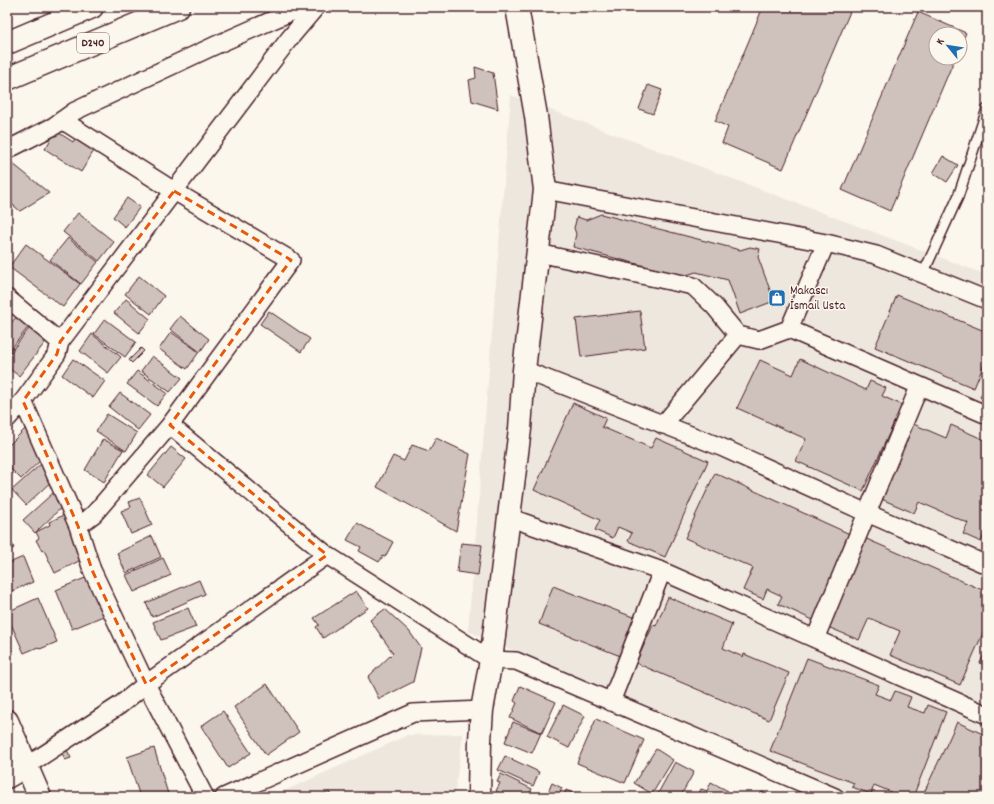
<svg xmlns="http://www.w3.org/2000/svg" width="994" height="804" viewBox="0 0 994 804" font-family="Dekko,sans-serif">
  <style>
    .built { fill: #eee7de }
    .building { fill: #cfc2bc; stroke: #4a1f2b }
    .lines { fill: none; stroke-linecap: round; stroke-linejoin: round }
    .lane-casing { stroke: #4a1f2b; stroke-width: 12 }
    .street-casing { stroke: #4a1f2b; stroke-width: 20 }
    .secondary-casing { stroke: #4a1f2b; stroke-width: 25 }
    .highway-casing { stroke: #4a1f2b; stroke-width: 25 }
    .lane { stroke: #fbf7ec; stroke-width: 9 }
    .street { stroke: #fbf7ec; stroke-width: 17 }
    .secondary { stroke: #fbf7ec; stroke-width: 22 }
    .highway { stroke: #fbf7ec; stroke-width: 22 }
    .marked { fill: none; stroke: #e8590c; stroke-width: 3; stroke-dasharray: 8 5; stroke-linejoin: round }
    .labels { text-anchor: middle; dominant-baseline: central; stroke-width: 3; stroke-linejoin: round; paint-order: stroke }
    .shield { fill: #fbf7ec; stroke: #7f6065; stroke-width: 1 }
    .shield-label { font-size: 12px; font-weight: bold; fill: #4a1f2b }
    .poi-label { font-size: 13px; fill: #4a1f2b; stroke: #fbf7ec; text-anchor: start }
  </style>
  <rect width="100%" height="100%" fill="#fbf7ec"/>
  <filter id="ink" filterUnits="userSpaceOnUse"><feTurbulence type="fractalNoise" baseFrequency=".025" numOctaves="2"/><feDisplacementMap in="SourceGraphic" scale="8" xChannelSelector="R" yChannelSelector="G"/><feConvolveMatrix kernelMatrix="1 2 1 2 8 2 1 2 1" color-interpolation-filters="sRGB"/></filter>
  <g filter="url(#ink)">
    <path class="built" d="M511 95 987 275V797H853L468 631Z
      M463 734 454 797H271L408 735Z"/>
    <path class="building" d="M763 7H852L783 169 722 143 728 127 715 121Z
      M918 12 966 33 960 46V34H936V58H955L890 211 842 190Z
      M475 67 493 73 498 109 472 101 469 80 476 78Z
      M648 85 662 90 653 114 639 109Z
      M56 131 73 142 76 137 95 149 81 172 45 149Z
      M943 156 958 165 947 182 933 173Z
      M7 159 49 193 20 211 7 200Z
      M127 198 140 207 125 227 113 217Z
      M78 213 114 242 99 261 63 232Z
      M601 214 740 250 750 247 760 249 758 257 774 301 740 314 728 280 696 272 683 276 573 247 576 234 574 228 577 217 586 220Z
      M68 238 98 262 81 284 50 260Z
      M26 244 80 284 63 307 9 267Z
      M139 276 164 296 151 314 125 294Z
      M897 295 987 332V357L974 388 875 347Z
      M126 299 150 319 139 333 114 313Z
      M21 311 33 321 7 354V328Z
      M269 311 310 339 301 352 260 324Z
      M640 311 645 348 581 357 576 319Z
      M180 316 209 339 200 352 170 329Z
      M105 319 136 342 125 357 94 334Z
      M34 322 51 335 19 376 7 367V357Z
      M171 332 199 352 187 369 159 349Z
      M92 334 121 357 108 373 80 351Z
      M141 348 144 351 132 363 129 360Z
      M152 356 182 378 170 392 141 371Z
      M73 359 105 381 93 398 62 375Z
      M800 359 866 390 870 381 886 388 882 396 902 405 863 491 796 461 806 439 737 408 760 360 793 375Z
      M137 371 167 393 157 406 127 384Z
      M987 382V400L980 397Z
      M120 393 150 415 138 430 109 407Z
      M573 403 606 418 602 427 651 448 656 438 708 461 665 557 628 541 632 533 618 527 613 538 595 530 600 520 534 490Z
      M107 414 137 433 126 451 96 431Z
      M911 423 946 438 951 425 987 441V530H986L981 542 963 534 968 523 919 502 914 513 879 498Z
      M26 428 38 441 45 456 21 479 7 465V447Z
      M436 438 470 454 456 531 377 487 393 456 404 461 412 445 429 451Z
      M103 439 123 450 104 482 85 470Z
      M171 447 186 459 163 487 148 475Z
      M42 463 56 477 26 505 12 490Z
      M715 473 852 535 813 620 778 604 782 596 767 589 763 599 743 590 753 568 685 538Z
      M53 493 64 505 35 533 23 520Z
      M140 498 152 525 131 534 121 511 131 507 129 502Z
      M64 515 85 558 55 573 44 550 42 551 36 540 39 538 36 532 50 525 49 522Z
      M357 523 393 542 385 557 383 556 379 562 359 551 361 547 347 540Z
      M7 534 14 548 7 551Z
      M152 536 161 557 126 573 117 553Z
      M862 537 987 592V624L960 685 890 655 900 631 869 618 859 640 823 625Z
      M461 543 482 545 478 575 457 572Z
      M23 557 33 582 7 593V564Z
      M163 558 171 575 134 592 126 575Z
      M90 576 108 614 72 629 56 590Z
      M199 580 205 594 152 617 146 603Z
      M553 586 638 619 623 657 539 624Z
      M356 591 368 608 323 638 316 627 319 625 314 618Z
      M668 597 732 624 723 648 743 657 744 654 789 673 769 720 636 663 653 625 656 626Z
      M38 598 57 642 40 649 38 647 24 653 7 615V612Z
      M188 608 196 627 161 640 153 622Z
      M385 609 409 631 421 648 413 682 379 699 368 677 393 653 370 620Z
      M987 648V666L980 663Z
      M807 658 879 685 875 694 891 700 895 691 911 697 907 707 925 713 928 705 946 712 913 797H889L891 792 874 785 871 794 852 787 854 783 770 751Z
      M267 684 299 732 266 755 234 707Z
      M520 686 556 702 542 733 510 718 517 703 514 701Z
      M563 705 585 716 569 748 547 737Z
      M223 711 251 753 228 768 201 726Z
      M596 719 644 740 625 783 577 763Z
      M513 722 541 733 532 753 505 742Z
      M957 722 987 736V797H922Z
      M66 748 71 758 65 760 61 750Z
      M154 748 168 794 159 797H140L127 757Z
      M656 749 673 760 652 794 634 783Z
      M505 756 539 772 533 786 498 770Z
      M675 762 694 772 680 797H656Z
      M501 774 532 789 528 797H496L499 793 496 791 500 783 497 782Z
      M711 782 728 791 725 797H697L701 789 707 791Z
      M552 783 562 788 558 797H546Z
      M566 790 581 797H563Z
      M329 792 332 797H320Z
      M762 792 771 797H759Z"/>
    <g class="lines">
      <defs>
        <path id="lane" d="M923 274 958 197 987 109"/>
        <path id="street" d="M62 120 174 191 291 260 170 425 94 514 78 526
          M7 150 54 126 75 111 216 45 302 7
          M545 190 826 243 876 255 987 300
          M538 253 693 286 714 306 738 335
          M7 298 60 342
          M789 329 826 243
          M524 370 721 447 867 513 987 565
          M23 401 78 526 92 570 146 684 205 797
          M7 419 23 401 57 354 60 342 289 39 316 7
          M170 425 327 555 491 660 516 661 835 797
          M663 425 738 335 759 340 789 329 987 415
          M508 517 662 571 987 715
          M815 639 919 387
          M611 702 662 571
          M28 765 120 705 146 684 327 555
          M224 797 413 713 482 710"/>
        <path id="secondary" d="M7 721 40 797
          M7 777 28 765
          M479 797 480 740 482 710 491 660 520 429 524 370 545 190 536 116 517 7"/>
        <path id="highway" d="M7 43 92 7
          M7 79 178 7"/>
      </defs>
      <use href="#lane" class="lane-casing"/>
      <use href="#street" class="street-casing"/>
      <use href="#secondary" class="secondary-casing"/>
      <use href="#highway" class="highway-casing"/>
      <use href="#lane" class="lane"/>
      <use href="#street" class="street"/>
      <use href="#secondary" class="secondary"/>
      <use href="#highway" class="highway"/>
    </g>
  </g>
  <path class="marked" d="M174 191 291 260 170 425 327 555 146 684 92 570 78 526 23 401 57 354 60 342Z"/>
  <defs>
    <symbol id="shop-square" viewBox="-11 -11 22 22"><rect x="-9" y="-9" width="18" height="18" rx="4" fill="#1f6fb2" stroke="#fbf7ec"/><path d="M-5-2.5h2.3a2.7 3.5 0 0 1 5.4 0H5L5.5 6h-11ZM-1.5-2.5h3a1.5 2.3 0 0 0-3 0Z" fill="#fff"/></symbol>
  </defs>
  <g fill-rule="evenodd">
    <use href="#shop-square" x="767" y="288" width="20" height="20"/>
  </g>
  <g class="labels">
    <rect class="shield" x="77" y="33" width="32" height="20" rx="3"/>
    <g class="shield-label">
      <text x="93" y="43">D240</text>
    </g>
    <g class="poi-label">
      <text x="790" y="291">Makascı<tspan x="790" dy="15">İsmail Usta</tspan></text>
    </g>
  </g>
  <rect width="994" height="804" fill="none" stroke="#fbf7ec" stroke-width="24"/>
  <rect x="12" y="12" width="970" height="780" fill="none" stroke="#4a1f2b" stroke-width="1.5" filter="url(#ink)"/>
  <g transform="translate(948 46) rotate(300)"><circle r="19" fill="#fbf7ec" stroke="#b4a19f"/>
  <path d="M0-3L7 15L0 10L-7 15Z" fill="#1f6fb2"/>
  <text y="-6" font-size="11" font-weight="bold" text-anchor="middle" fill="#4a1f2b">K</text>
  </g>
</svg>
